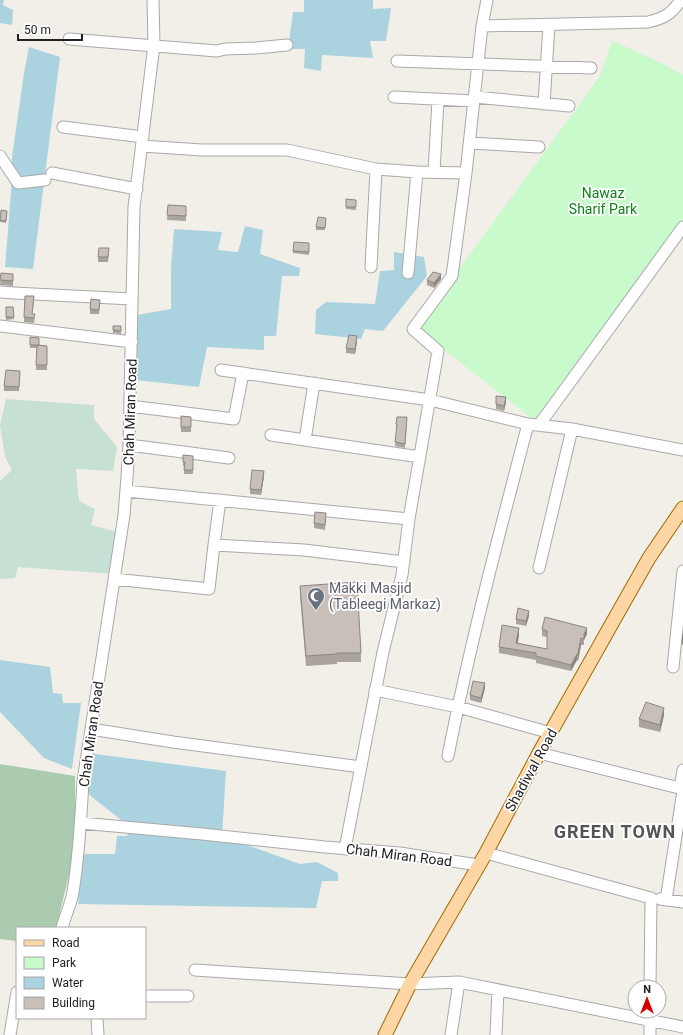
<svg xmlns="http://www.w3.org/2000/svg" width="683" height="1035" viewBox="0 0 683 1035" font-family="Roboto,sans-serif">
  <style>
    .wetland { fill: #c6e0d4 }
    .cemetery { fill: #aacbaf }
    .park { fill: #c8facc }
    .water { fill: #aad3df }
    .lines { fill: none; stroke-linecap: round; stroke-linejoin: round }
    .minor-casing { stroke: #a9a9a9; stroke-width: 13 }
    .major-casing { stroke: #a06b00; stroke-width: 15 }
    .minor { stroke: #fff; stroke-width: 11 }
    .major { stroke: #fcd6a4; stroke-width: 13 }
    .wall { fill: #aba49e }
    .shaded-wall { fill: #8b8681 }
    .building { fill: #c7bfb8; stroke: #8b8681 }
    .labels { text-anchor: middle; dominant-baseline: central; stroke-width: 3.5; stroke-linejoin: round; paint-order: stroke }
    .park-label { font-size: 14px; fill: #0c8416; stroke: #fff }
    .street-label { font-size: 14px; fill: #222; stroke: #fff }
    .worship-label { font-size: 14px; fill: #5b616d; stroke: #fff; text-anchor: start }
    .district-label { font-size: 18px; font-weight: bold; letter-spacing: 1px; fill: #555; stroke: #fff }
  </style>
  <rect width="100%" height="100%" fill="#f2efe9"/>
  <path class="wetland" d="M6 399 94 405V419L117 447 113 471 76 469 79 501 95 509 91 525 121 533 115 574 18 567 15 578 0 579V481L12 470 5 457 0 425Z"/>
  <path class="cemetery" d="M0 764 75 776V817L71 867 56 928H17V941L0 939Z"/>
  <path class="park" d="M612 41C637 51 660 62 683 75V219L534 420 416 328 600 76Z"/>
  <path class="water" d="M0 0H4L3 5 13 10 12 25 0 23Z
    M304 0H373V9L391 8 386 41H370L373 58 322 55 321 71 304 68 305 49H288L293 12H304Z
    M29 47 60 57 33 269 5 267 11 192 12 157 24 73Z
    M245 226 263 230 260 254 300 268 299 276H282L276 336H264V350L207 347 199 387 136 380 137 315 171 309V269L174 229 222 232 218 250 238 252Z
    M394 252 424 257 427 276 383 331 365 329 361 339 315 334 316 310 326 302 375 304 380 271 394 270Z
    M0 660 50 667 53 693 62 694 63 703H81L72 769 44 758 0 712Z
    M87 753 226 771 222 836 300 864 317 862 338 873V881H322L316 908 78 904 83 854H115L117 836H127L130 827 83 790Z"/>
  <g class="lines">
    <defs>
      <path id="minor" d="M482 26 648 22C665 18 671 14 681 0
        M69 39 217 51 225 49 256 48 287 45
        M397 61 591 68
        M394 97 474 101
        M475 97 569 106
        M544 104 549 25
        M63 127 143 137
        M470 143 539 147
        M142 146 202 150H287L376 169 417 172 466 173
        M0 156 18 183 45 180
        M434 172 438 100
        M52 173 137 189
        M371 267 376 169
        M408 273 417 172
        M0 292 14 293 132 299
        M0 326 132 342
        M221 370 430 400 528 424 572 429
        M130 406 234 419 243 373
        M539 425 683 227
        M271 435 420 457
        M305 440 314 383
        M129 445 229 458
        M126 491 409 519
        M220 500 214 545 304 550 404 562
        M539 568 572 429 683 450
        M114 579 209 589 214 545
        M673 667 683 571
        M375 690 458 707 551 733
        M91 729 173 742 361 767
        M539 753 683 789
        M448 756C470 644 499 534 528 424
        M680 788 683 770
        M81 823 202 834 325 847 400 853 478 865
        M345 849 383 652 402 575 409 519 438 351 413 329 452 276 466 173 482 26 487 0
        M486 853 651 898 650 987
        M660 899 683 902
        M666 900 683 791
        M62 928C65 916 71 904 73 892 79 856 81 818 83 781L124 515 127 477 129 445 134 207 154 45 153 0
        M195 970 410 984 459 982 683 1027
        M145 996H188
        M97 1018 98 1035
        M10 1035 17 992
        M451 1035 459 982
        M496 1035 498 990
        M650 1035V1011"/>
      <path id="major" d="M385 1035 410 984 486 853 539 753 615 618 649 558 683 508"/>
    </defs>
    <use href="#minor" class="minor-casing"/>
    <use href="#major" class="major-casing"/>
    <use href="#minor" class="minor"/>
    <use href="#major" class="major"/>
  </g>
  <path class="wall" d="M346 199 356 200V210L346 209Z
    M168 205 186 206V221L167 220Z
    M7 211 6 223 0 222V215Z
    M326 218 325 230H316V227Z
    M309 243V255L293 253V251Z
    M109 252 108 262H98V257Z
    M1 273 13 274V286L0 285Z
    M441 279 434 288 427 285V280Z
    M34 301 32 314H35L34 323 24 322V317Z
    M100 304 99 314H90V309Z
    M6 307H13L14 319 6 320Z
    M113 326H121V334L113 333Z
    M30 337 39 345 47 346V370H36L37 348H30Z
    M357 341 355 354 346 353V348Z
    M20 371 19 391H4V386Z
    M506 402 504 411 496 409V404Z
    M181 416 191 417V432H181Z
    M407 421 405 448 395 446 397 427H396V424Z
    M183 455 193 456V474H184V466H183Z
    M264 476 261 495 250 494V489Z
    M326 518 325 530 314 528V523Z
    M300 586 361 653V662H337V664L306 666 300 596Z
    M529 616 526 626 516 624V619Z
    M542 629 587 634 584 640V645H581L578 661 577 660 571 671 536 663V660L499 653V647L519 635 518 643 547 649V637L542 636Z
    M485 688 481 703 470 700V695Z
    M664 715 660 732 639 727V719Z"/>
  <path class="shaded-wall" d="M441 274V279L434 288V283Z
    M357 336V341L355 354V349Z
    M506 397V402L504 411V406Z
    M264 471V476L261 495V490Z
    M529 611V616L526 626V621Z
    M519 628V635L516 649V643Z
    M587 628V634L584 640V634Z
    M581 638V645L578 661V654Z
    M577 654V660L571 671V665Z
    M485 683V688L481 703V698Z
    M664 708V715L660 732V725Z"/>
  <path class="building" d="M346 199 356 200V207H346Z
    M168 205 186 206V216L167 215Z
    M1 210 7 211 6 221 0 220Z
    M318 217 326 218 325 228 316 227Z
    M294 242 309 243V252L293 251Z
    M99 248H109L108 257H98Z
    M433 272 441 274 434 283 427 280Z
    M1 273 13 274V281L0 280Z
    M25 296H34L32 314H35L34 318 24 317Z
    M91 299 100 300 99 310 90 309Z
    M6 307H13L14 317H6Z
    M113 326H121V331L113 330Z
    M349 335 357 336 355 349 346 348Z
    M30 337 39 338V345H30Z
    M37 345 47 346V365H36Z
    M6 370 20 371 19 387 4 386Z
    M496 396 506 397 504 406 496 404Z
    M181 416 191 417V427H181Z
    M397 417H407L405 444 395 442 397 424H396Z
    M183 455 193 456V470H184L185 462H183Z
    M252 470 264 471 261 490 250 489Z
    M315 512 326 513 325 525 314 523Z
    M357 582 361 653H337V654L306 656 300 586Z
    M518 608 529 611 526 621 516 619Z
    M545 617 587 628 584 634V639L581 638 578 654H577L571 665 536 656V653L499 647 502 625 519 628 516 643 547 649V631L542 629Z
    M683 634V644H682Z
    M473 681 485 683 481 698 470 695Z
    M646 702 664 708 660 725 639 719Z"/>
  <defs>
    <symbol id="mosque-pin" viewBox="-11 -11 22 30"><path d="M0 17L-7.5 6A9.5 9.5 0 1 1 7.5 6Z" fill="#6b7280" stroke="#fff"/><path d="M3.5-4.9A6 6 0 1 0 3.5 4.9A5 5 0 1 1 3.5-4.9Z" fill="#fff"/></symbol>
  </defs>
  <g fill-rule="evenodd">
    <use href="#mosque-pin" x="306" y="586" width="20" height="27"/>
  </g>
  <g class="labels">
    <g class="park-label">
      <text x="603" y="193">Nawaz<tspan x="603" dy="16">Sharif Park</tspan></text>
    </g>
    <g class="street-label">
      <text transform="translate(130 412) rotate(-88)">Chah Miran Road</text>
      <text transform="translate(91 734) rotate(-82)">Chah Miran Road</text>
      <text transform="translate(531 770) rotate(-61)">Shadiwal Road</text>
      <text transform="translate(399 855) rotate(7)">Chah Miran Road</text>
    </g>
    <g class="worship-label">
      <text x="329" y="588">Makki Masjid<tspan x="329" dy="16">(Tableegi Markaz)</tspan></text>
    </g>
    <g class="district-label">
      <text x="615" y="831">GREEN TOWN</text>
    </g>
  </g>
  <rect x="16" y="927" width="130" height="92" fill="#ffffff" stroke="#a7a7a7"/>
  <rect x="24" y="940" width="20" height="6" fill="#fcd6a4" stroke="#a7a7a7"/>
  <text x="52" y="947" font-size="12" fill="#222222">Road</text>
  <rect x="24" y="957" width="20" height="12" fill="#c8facc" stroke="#a7a7a7"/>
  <text x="52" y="967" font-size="12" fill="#222222">Park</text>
  <rect x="24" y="977" width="20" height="12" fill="#aad3df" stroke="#a7a7a7"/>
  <text x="52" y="987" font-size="12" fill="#222222">Water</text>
  <rect x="24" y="997" width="20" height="12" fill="#c7bfb8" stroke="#a7a7a7"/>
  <text x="52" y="1007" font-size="12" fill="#222222">Building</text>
  <g transform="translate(647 999)"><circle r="19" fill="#ffffff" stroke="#a7a7a7"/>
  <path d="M0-3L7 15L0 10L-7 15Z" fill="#d40000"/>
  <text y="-6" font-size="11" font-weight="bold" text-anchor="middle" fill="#222222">N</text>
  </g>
  <path d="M18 34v6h64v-6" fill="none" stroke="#222222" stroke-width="2"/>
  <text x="24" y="34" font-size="12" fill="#222222" stroke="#ffffff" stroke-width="3" paint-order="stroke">50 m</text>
</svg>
